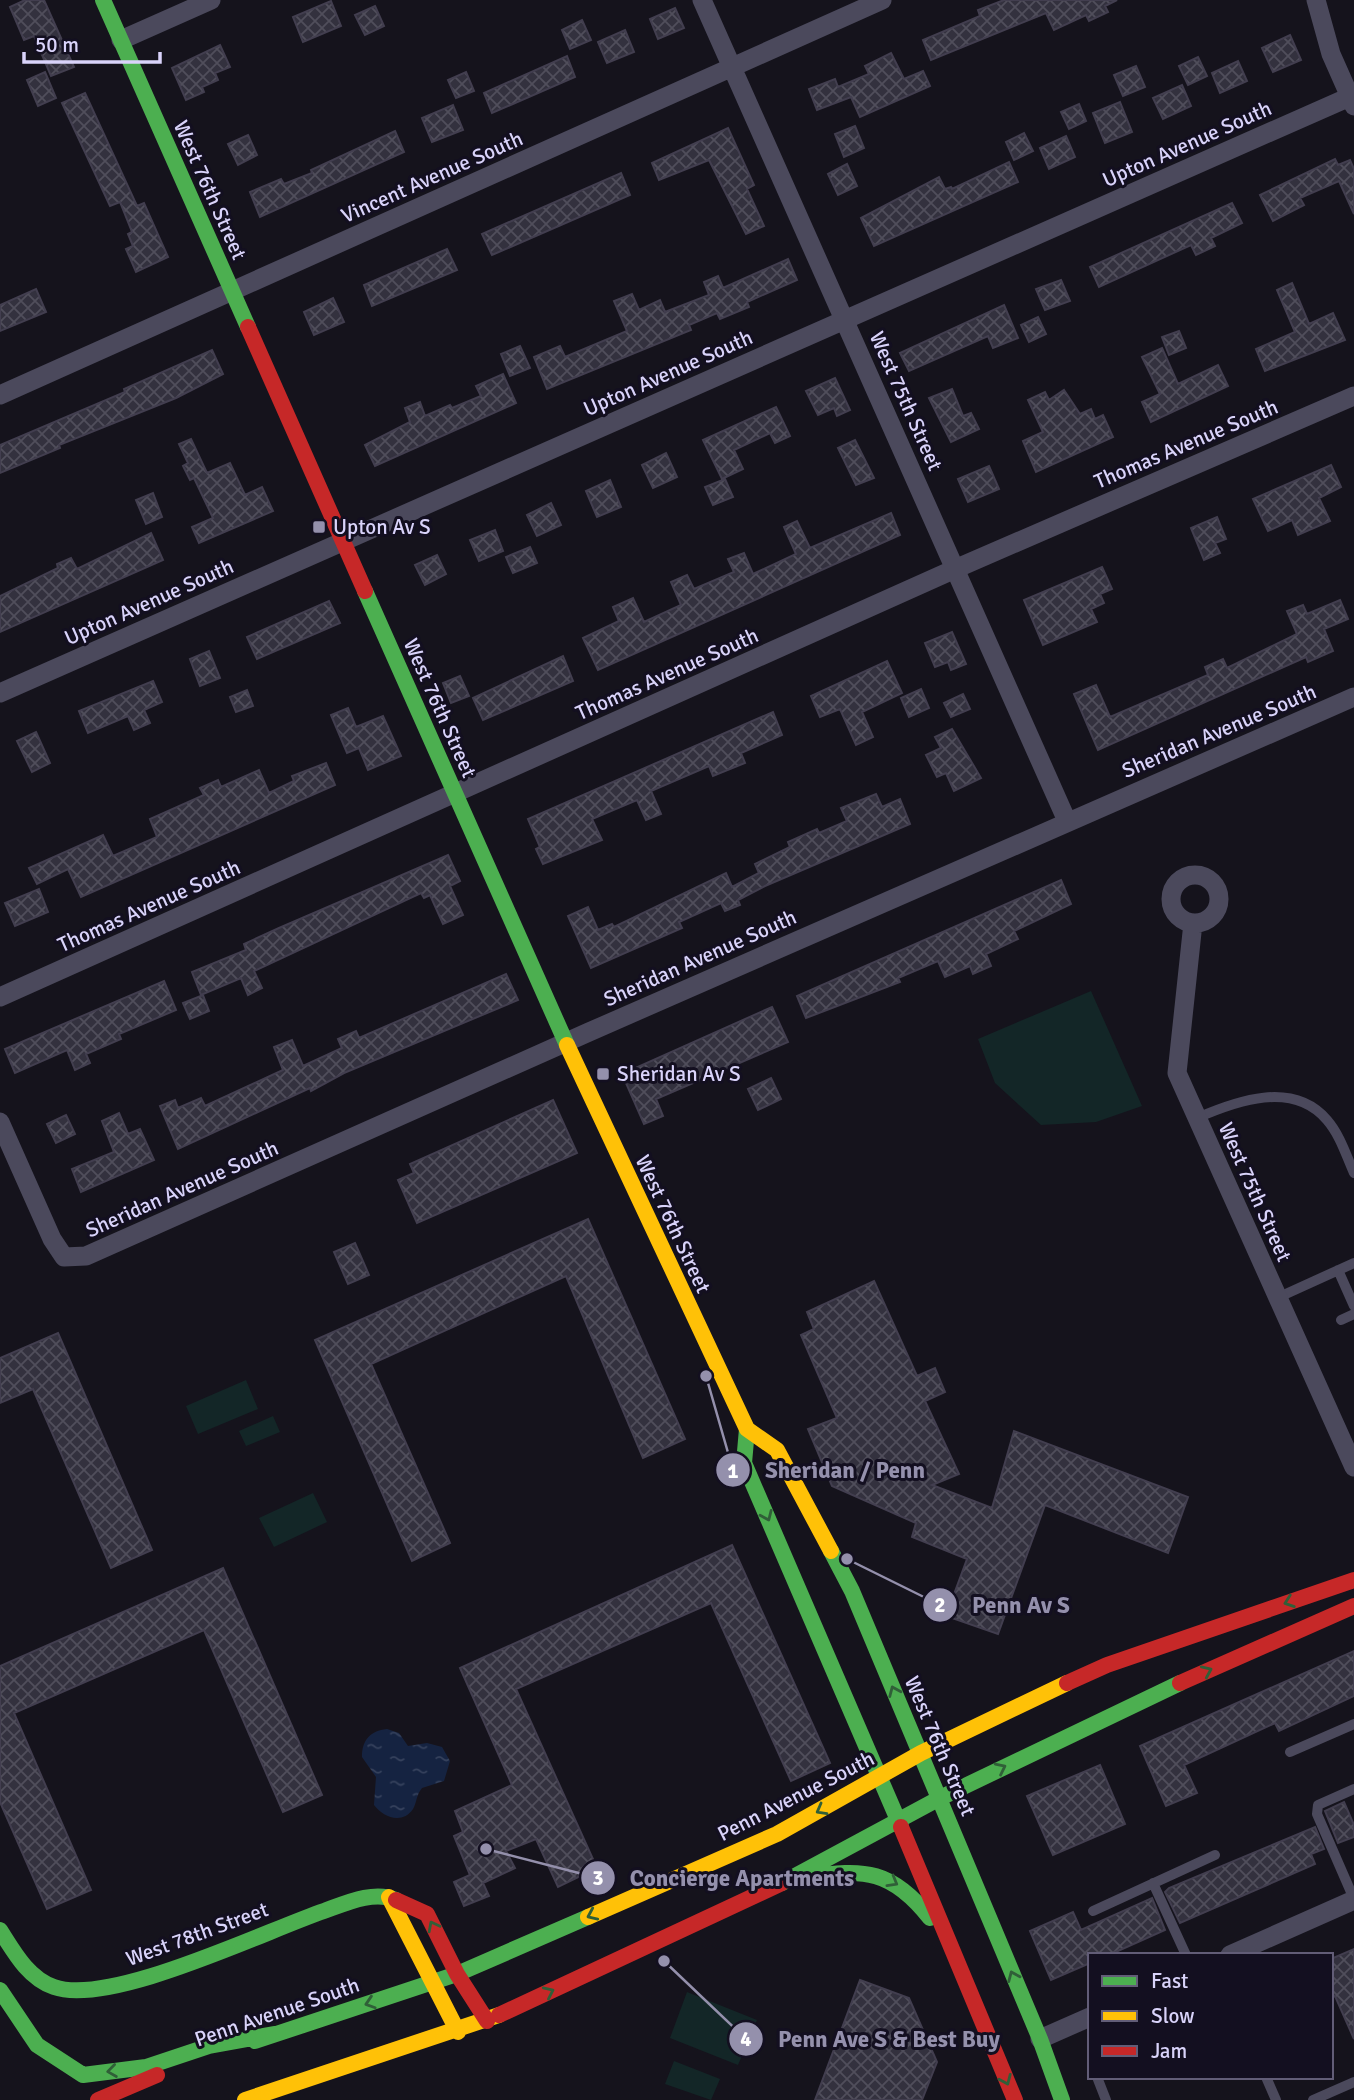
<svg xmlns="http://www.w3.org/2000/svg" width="1354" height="2100" viewBox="0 0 1354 2100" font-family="Signika,sans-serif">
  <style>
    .pitch { fill: #132627 }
    .water { fill: url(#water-ripples) }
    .building { fill: url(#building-cross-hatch); stroke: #423e4f; stroke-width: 2 }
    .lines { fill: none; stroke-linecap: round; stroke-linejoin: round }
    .lane { stroke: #4b495c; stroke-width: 10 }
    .street { stroke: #4b495c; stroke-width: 19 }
    .fast { stroke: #4caf50; stroke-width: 16 }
    .slow { stroke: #ffc107; stroke-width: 16 }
    .jam { stroke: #c62828; stroke-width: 16 }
    .oneway { stroke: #305f38 }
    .poi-dot { fill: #9490ac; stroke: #130f20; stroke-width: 2.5 }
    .labels { text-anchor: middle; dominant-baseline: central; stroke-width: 6; stroke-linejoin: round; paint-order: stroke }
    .street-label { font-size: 21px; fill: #d9d3fa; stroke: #130f20 }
    .poi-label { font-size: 21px; fill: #d9d3fa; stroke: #130f20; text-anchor: start }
    .leader { fill: none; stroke: #9490ac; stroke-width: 2.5 }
    .callout-dot { fill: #9490ac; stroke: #130f20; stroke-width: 2.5 }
    .mark-label { font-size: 21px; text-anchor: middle; font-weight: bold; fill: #fff }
    .callout-label { font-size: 23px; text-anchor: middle; font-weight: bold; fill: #9490ac; stroke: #130f20; stroke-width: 6; stroke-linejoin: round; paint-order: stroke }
  </style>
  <defs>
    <pattern id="water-ripples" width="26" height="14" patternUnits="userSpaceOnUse" patternTransform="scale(1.75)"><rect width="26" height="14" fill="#152341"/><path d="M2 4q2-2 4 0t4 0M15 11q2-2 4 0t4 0" fill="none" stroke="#36425d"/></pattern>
    <pattern id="building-cross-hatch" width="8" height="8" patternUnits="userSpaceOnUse" patternTransform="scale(1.75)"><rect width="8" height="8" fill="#33313e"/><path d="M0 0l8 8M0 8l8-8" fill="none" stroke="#504e5b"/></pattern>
  </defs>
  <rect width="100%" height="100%" fill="#15131c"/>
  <path class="pitch" d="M1091 991 1142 1106 1096 1122 1041 1125 995 1083 978 1039Z
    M246 1380 258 1409 198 1434 186 1406Z
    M273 1416 280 1432 246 1446 239 1431Z
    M313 1493 327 1522 274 1547 259 1518Z
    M687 1992 757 2020 738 2065 670 2038Z
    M674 2061 720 2079 711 2100 665 2084Z"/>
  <path class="water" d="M387 1729 399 1733 408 1746 427 1743 442 1747 450 1761 444 1781 422 1788C416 1795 417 1802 413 1809 402 1825 383 1817 374 1805L376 1777 362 1757C362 1740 370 1731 387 1729Z"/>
  <path class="building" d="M25 0H44L74 67 51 76 34 36 24 40 10 7Z
    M1004 0H1117L1105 6 1108 12 1089 21 1086 15 1054 30 1046 13 931 60 923 40 980 16 978 10Z
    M331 1 341 26 303 42 293 17Z
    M375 6 384 26 365 35 355 15Z
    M675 8 684 28 658 39 650 19Z
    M582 20 591 40 570 49 562 30Z
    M625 30 634 52 607 63 598 42Z
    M1290 35 1301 60 1273 72 1262 48Z
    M220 45 230 67 215 73 218 80 202 87 204 92 186 100 172 68Z
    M891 53 904 79 923 71 930 86 860 117 851 97 817 110 809 89 835 79 838 87 869 74 865 66Z
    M567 56 575 77 492 113 484 93Z
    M1198 57 1207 76 1188 85 1179 66Z
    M1238 61 1247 81 1220 93 1212 73Z
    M1136 66 1145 87 1123 96 1114 75Z
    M45 72 56 98 38 106 27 80Z
    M466 72 474 91 456 98 448 80Z
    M1182 85 1191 106 1163 119 1153 98Z
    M85 93 137 206 144 203 168 257 136 272 126 249 133 246 128 234 132 232 120 202 110 206 62 103Z
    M1120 102 1132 132 1105 143 1093 113Z
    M1079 104 1086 121 1069 129 1061 112Z
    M453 105 463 130 432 142 422 118Z
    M855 126 864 148 844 157 835 134Z
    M728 128 754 185 747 189 764 226 746 234 709 160 659 180 652 163Z
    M395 131 404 152 260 217 250 192 281 179 284 184 312 173 311 170Z
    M1024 133 1033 151 1014 160 1006 142Z
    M248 135 257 155 238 165 228 144Z
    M1066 136 1075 157 1049 169 1040 148Z
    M1335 159 1338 165 1350 160 1354 169V214L1339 181 1300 198 1304 205 1273 221 1260 195Z
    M1009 162 1018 182 874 246 861 218 939 177 945 189 951 187 952 189Z
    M847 164 857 186 838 195 828 174Z
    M621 173 630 195 492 255 482 234Z
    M1232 203 1242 223 1211 238 1215 246 1196 255 1191 245 1099 287 1090 267Z
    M447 249 457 270 372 306 364 285Z
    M788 259 797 280 747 302 749 307 720 319 717 313 689 325 691 330 547 389 534 357 560 346 565 357 627 331 614 301 632 294 639 310 660 300 665 312 709 295 704 282 718 276 723 288Z
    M1061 280 1070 301 1045 310 1036 289Z
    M1292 283 1309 324 1333 313 1345 340 1265 371 1256 349 1295 332 1277 290Z
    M36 289 46 312 0 331V305Z
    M333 298 344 322 314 335 304 312Z
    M1004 305 1018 338 993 348 988 336 909 371 900 353Z
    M1038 317 1046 334 1029 342 1021 325Z
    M1179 331 1186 348 1169 355 1162 337Z
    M520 346 530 368 510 376 501 354Z
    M1162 348 1178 384 1218 365 1228 386 1151 422 1142 402 1160 394 1142 357Z
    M212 350 223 374 176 398 59 445 60 448 0 473V445L125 392 124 389Z
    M503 374 516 403 375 466 365 445 410 422 405 408 420 402 425 416 450 405 452 408 481 396 476 386Z
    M835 378 850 410 837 416 834 408 818 415 806 391Z
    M952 389 963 416 971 413 979 429 951 442 929 398Z
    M1064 390 1080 414 1091 409 1095 419 1103 415 1113 437 1036 472 1023 441 1043 432 1028 400 1045 392 1049 400Z
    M776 407 790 436 775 443 770 433 734 450 743 469 722 479 703 440Z
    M191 439 207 473 230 463 245 495 262 487 273 511 199 543 192 527 213 518 194 478 190 480 183 466 188 463 179 444Z
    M855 440 874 478 856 485 838 448Z
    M666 453 677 477 653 488 642 465Z
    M1331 465 1341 487 1319 498 1330 521 1298 535 1292 520 1268 531 1253 499Z
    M989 466 999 489 968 502 958 479Z
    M725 479 733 497 713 505 705 487Z
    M610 480 621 507 597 517 586 491Z
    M153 493 162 517 146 524 136 500Z
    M551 503 561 525 537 536 527 515Z
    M891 513 900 535 598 670 583 638 619 621 613 607 633 598 644 622 681 605 671 582 687 575 694 589 734 572 728 559 744 553 753 574 796 554 784 527 797 521 810 548Z
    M1217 517 1226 539 1215 543 1220 553 1204 560 1191 528Z
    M495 530 503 551 479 561 470 540Z
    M151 533 163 560 0 632V596L58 568 57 564 71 558 77 569Z
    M530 547 537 563 513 573 506 557Z
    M437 555 446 574 425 585 415 565Z
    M1102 567 1112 589 1100 594 1104 603 1091 609 1097 622 1043 645 1024 600Z
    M1340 600 1348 619 1324 629 1333 651 1308 662 1306 657 1098 750 1074 694 1096 685 1110 717 1208 675 1205 667 1223 659 1227 668 1297 634 1287 611 1303 605 1307 614Z
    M329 601 340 623 257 659 247 637Z
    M952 632 966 664 951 670 948 662 935 667 925 643Z
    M209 651 220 678 200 686 190 659Z
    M563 656 573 681 483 720 473 698Z
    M887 661 902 693 862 712 873 737 856 745 840 709 820 717 811 696Z
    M460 676 469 696 451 703 443 683Z
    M153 681 162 702 144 710 150 723 134 730 128 716 88 733 79 711Z
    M921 689 929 708 909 717 901 698Z
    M247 690 253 706 236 712 230 697Z
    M963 694 970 709 951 717 944 703Z
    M348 708 356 727 383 716 401 756 368 770 359 748 347 753 331 715Z
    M773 712 782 735 741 753 745 763 713 776 709 766 651 791 661 814 646 820 637 800 592 819 602 840 543 864 536 849 540 847 528 819Z
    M952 729 981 778 954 791 946 773 937 777 926 755 941 748 935 737Z
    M36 732 50 763 32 772 17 741Z
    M326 763 335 785 81 897 68 869 37 884 29 868 103 835 113 856 157 837 150 819 204 795 200 788 218 780 221 787 259 770 269 793 294 781 292 776Z
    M876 794 882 807 900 799 910 824 765 886 738 900 740 905 725 911 721 903 679 922 682 928 591 968 568 916 588 907 598 930 612 924 614 927 726 873 732 887 759 873 755 864 790 847 788 842 817 829 819 833 847 821 841 808Z
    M448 855 460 881 450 886 463 915 443 924 430 895 424 898 421 893 254 971 262 988 248 995 241 978 201 995 192 972 246 950 244 944 279 928Z
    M1061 880 1071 904 1014 931 1018 939 986 954 991 966 973 974 970 966 945 977 938 961 898 978 900 982 806 1018 797 996Z
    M39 889 48 912 15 926 5 903Z
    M506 974 518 1000 344 1073 311 1091 310 1088 178 1149 160 1106 175 1100 178 1108 201 1098 205 1106 283 1070 274 1047 292 1040 303 1066 342 1048 338 1039 356 1031 359 1038Z
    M164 981 176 1010 119 1034 121 1039 86 1054 90 1063 75 1070 67 1050 15 1073 5 1049Z
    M203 995 209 1011 190 1019 183 1003Z
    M772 1007 788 1042 656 1099 663 1116 644 1124 622 1074Z
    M771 1078 781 1099 758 1110 748 1089Z
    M553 1100 577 1153 417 1223 398 1180 414 1173 410 1164Z
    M119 1113 128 1134 140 1129 154 1160 81 1192 72 1169 114 1152 102 1121Z
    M66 1115 75 1134 56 1143 47 1124Z
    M588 1219 685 1439 643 1458 566 1276 371 1364 450 1543 412 1561 315 1340Z
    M355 1243 369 1275 348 1284 334 1252Z
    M874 1281 917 1376 935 1368 945 1392 925 1401 959 1474 932 1485 992 1508 1014 1431 1188 1497 1168 1553 1045 1505 998 1634 946 1616 967 1559 912 1537 916 1523 832 1486 808 1429 837 1418 801 1335 814 1329 807 1312Z
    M58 1333 152 1550 111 1568 33 1389 0 1403V1358Z
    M732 1545 830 1763 791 1781 711 1603 516 1689 597 1868 558 1887 536 1839 506 1851 515 1868 483 1883 489 1896 464 1906 454 1882 470 1875 454 1836 463 1832 455 1811 512 1785 460 1668Z
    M223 1568 322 1795 283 1812 204 1630 14 1713 91 1890 47 1909 0 1802V1666Z
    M1354 1651V1696L1279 1731 1275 1723 1184 1765 1197 1793 1166 1806 1140 1746Z
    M1100 1765 1125 1824 1053 1855 1027 1796Z
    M1344 1802 1354 1825V1837L1338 1843 1325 1811Z
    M1315 1827 1324 1849 1311 1854 1315 1864 1180 1923 1165 1892 1169 1888Z
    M1152 1898 1165 1930 1109 1955H1090V1963L1051 1980 1030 1931 1073 1912 1081 1930Z
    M1354 1949V2039L1335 1996 1331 1998V1959Z
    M860 1980 909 1998 937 2062 922 2100H815Z"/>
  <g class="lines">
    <path class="lane" d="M1197 1118C1236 1101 1293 1080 1327 1120 1340 1135 1346 1155 1354 1173
      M1338 1270 1354 1306
      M1277 1298 1354 1263
      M1341 1320 1354 1314
      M1290 1752 1354 1724
      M1354 1789 1318 1805 1317 1814 1354 1899
      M1153 1883 1186 1955
      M1093 1911 1215 1855
      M1097 2077 1106 2100
      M1266 2077 1276 2100
      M1313 2100 1354 2082"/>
    <path class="street" d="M702 0 1067 821
      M1316 0 1331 54 1354 106
      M121 40 211 0
      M0 395 882 0
      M0 693 1354 95
      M1171 899a24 24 0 1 1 48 0a24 24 0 1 1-48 0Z
      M1193 923 1177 1073 1354 1467
      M0 997 955 569 1354 396
      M0 1122 52 1239 64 1257 86 1256 589 1032 1354 697
      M1230 1955 1354 1900
      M1040 2039 1090 2017"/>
    <path class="fast" d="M103 0 248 327
      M365 591 567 1045
      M747 1429 744 1463 901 1827
      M831 1551 852 1591 1040 2039 1062 2100
      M807 1878C864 1867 893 1871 930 1918
      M782 1883 940 1798 1180 1683
      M0 1930C14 1952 28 1978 54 1987 110 2007 265 1931 324 1911 346 1903 374 1890 396 1900
      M0 1990 37 2045 83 2075 146 2067 209 2046 274 2034
      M255 2041 457 1974 588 1917"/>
    <path class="slow" d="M567 1045 747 1429 777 1450 831 1551
      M389 1897 458 2032
      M588 1917 777 1834 921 1753 1067 1683
      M245 2100 499 2015"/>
    <path class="jam" d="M248 327 365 591
      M1067 1683 1107 1665 1354 1580
      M1180 1683 1354 1606
      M901 1827 1015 2100
      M396 1900 427 1914 457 1974 487 2021
      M499 2015 782 1883
      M98 2100 157 2075"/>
  </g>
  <defs><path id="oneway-chevron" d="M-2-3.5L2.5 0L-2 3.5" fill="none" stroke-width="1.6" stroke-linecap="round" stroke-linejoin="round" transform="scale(1.75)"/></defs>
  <g class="oneway">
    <use href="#oneway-chevron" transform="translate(767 1516) rotate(66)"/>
    <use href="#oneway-chevron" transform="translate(1289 1602) rotate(161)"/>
    <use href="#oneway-chevron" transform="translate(1207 1671) rotate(-24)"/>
    <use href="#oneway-chevron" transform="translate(894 1691) rotate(-113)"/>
    <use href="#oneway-chevron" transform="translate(1001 1768) rotate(-26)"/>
    <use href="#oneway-chevron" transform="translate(821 1810) rotate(151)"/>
    <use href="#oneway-chevron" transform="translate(893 1882) rotate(30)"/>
    <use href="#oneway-chevron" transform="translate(592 1915) rotate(156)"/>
    <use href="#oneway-chevron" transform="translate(433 1926) rotate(-117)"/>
    <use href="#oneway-chevron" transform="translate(1013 1976) rotate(-113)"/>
    <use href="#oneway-chevron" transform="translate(549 1992) rotate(-25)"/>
    <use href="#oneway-chevron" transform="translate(370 2003) rotate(162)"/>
    <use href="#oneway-chevron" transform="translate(112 2071) rotate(172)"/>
    <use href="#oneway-chevron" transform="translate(1006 2080) rotate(67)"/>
  </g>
  <g class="poi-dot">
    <rect x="312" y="520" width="14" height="14" rx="3.5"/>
    <rect x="596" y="1067" width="14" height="14" rx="3.5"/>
  </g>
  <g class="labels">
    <g class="street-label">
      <text transform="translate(1187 144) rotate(-24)">Upton Avenue South</text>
      <text transform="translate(432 177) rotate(-24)">Vincent Avenue South</text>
      <text transform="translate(210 190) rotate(66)">West 76th Street</text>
      <text transform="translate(668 373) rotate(-24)">Upton Avenue South</text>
      <text transform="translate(906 401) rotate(66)">West 75th Street</text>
      <text transform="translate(1186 444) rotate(-23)">Thomas Avenue South</text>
      <text transform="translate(149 602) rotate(-24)">Upton Avenue South</text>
      <text transform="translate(667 674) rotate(-24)">Thomas Avenue South</text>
      <text transform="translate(440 708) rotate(66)">West 76th Street</text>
      <text transform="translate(1219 731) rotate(-23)">Sheridan Avenue South</text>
      <text transform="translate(149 906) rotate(-24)">Thomas Avenue South</text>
      <text transform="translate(700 958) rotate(-24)">Sheridan Avenue South</text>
      <text transform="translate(182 1189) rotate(-24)">Sheridan Avenue South</text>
      <text transform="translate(1255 1192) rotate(66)">West 75th Street</text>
      <text transform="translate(673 1224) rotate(65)">West 76th Street</text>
      <text transform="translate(940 1746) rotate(67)">West 76th Street</text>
      <text transform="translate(796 1796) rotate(-27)">Penn Avenue South</text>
      <text transform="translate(197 1934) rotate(-20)">West 78th Street</text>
      <text transform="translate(277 2012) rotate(-19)">Penn Avenue South</text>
    </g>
    <g class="poi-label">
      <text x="333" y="527">Upton Av S</text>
      <text x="617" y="1074">Sheridan Av S</text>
    </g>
  </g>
  <path class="leader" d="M706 1376L733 1470M847 1559L940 1605M486 1849L598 1878M664 1961L746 2039"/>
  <g class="callout-dot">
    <circle cx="706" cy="1376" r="7"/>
    <circle cx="847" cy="1559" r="7"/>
    <circle cx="486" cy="1849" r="7"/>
    <circle cx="664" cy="1961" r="7"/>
    <circle cx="733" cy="1470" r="18"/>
    <circle cx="940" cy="1605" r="18"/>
    <circle cx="598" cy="1878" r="18"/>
    <circle cx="746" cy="2039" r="18"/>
  </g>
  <g class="mark-label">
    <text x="733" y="1478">1</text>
    <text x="940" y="1612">2</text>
    <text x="598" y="1885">3</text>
    <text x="746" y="2046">4</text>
  </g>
  <g class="callout-label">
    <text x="845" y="1478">Sheridan / Penn</text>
    <text x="1021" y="1613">Penn Av S</text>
    <text x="742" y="1886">Concierge Apartments</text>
    <text x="889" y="2047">Penn Ave S &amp; Best Buy</text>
  </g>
  <rect x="1088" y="1953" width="245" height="126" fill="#130f20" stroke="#625d77" stroke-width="2"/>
  <rect x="1102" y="1976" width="35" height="10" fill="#4caf50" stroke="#625d77" stroke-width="2"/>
  <text x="1151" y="1988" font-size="21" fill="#d9d3fa">Fast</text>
  <rect x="1102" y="2011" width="35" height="10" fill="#ffc107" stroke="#625d77" stroke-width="2"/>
  <text x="1151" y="2023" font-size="21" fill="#d9d3fa">Slow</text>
  <rect x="1102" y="2046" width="35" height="10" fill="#c62828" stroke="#625d77" stroke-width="2"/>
  <text x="1151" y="2058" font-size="21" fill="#d9d3fa">Jam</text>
  <path d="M24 52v10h136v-10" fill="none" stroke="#d9d3fa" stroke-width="3.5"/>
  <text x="35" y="52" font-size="21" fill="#d9d3fa" stroke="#130f20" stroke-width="5" paint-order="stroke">50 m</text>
</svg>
